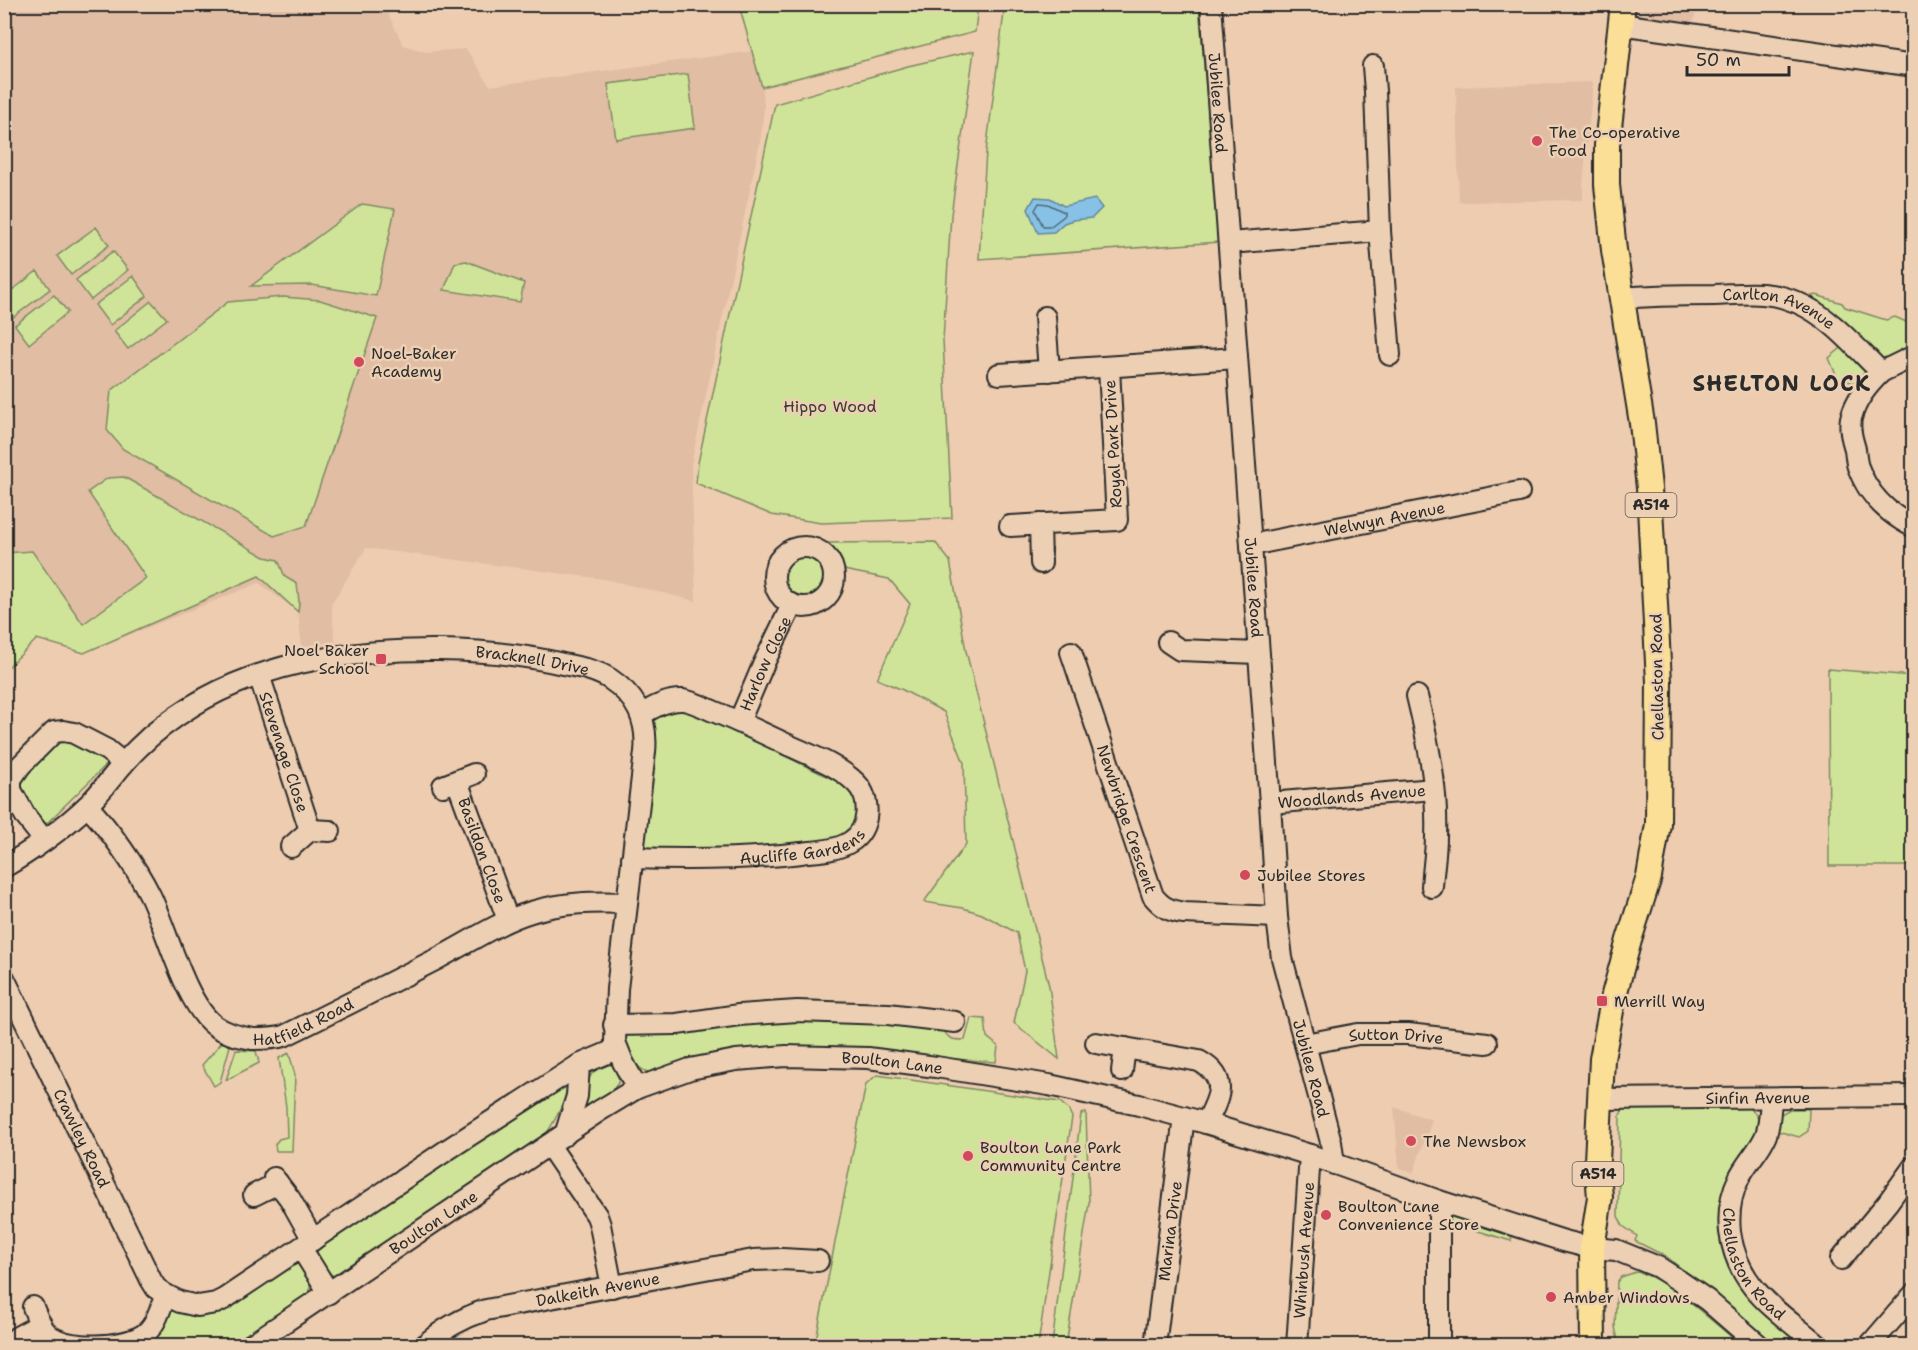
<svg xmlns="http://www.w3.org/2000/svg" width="1918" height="1350" viewBox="0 0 1918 1350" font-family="'Shantell Sans',sans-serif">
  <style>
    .built { fill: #e0bda3 }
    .green { fill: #d0e499; stroke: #7e8862; stroke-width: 1.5 }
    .water { fill: #87c2e6; stroke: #62869b; stroke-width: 1.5 }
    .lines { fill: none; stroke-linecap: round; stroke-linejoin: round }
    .shore { stroke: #506776; stroke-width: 1.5 }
    .minor-casing { stroke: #2b2b2b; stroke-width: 24 }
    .major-casing { stroke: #2b2b2b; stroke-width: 28 }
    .minor { stroke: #edd0b4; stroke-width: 20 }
    .major { stroke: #fbdf96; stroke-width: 24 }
    .poi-dot { fill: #d1495b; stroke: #edd0b4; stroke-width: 2 }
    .labels { text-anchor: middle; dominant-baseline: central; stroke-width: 5; stroke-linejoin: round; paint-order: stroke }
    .shield { fill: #edd0b4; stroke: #655c54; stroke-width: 1.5 }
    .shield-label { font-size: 15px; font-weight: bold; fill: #2b2b2b }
    .street-label { font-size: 16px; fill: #2b2b2b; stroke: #edd0b4 }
    .poi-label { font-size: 16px; fill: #2b2b2b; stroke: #edd0b4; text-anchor: start }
    .park-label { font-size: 16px; fill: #3c3e36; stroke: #edd0b4 }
    .district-label { font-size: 22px; font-weight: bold; letter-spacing: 1.5px; fill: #2b2b2b; stroke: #edd0b4 }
  </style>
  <rect width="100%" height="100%" fill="#eeccb0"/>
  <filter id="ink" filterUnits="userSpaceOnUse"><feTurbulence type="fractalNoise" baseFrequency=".0167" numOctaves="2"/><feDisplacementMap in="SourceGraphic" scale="12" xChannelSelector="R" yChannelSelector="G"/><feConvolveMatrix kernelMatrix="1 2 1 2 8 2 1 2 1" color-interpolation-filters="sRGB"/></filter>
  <g filter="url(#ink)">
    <path class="built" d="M1638 4H1698V5L1693 23 1651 16 1637 7Z
      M5 5H384L403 45 426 52 466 49 490 86 754 51 762 80 764 106 761 137 691 465 696 601 604 579 366 548 331 604 335 641 302 647 298 612 259 583 84 653 37 639 5 670Z
      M1593 82 1583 183V200L1459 202 1456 87Z
      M1394 1107 1432 1120 1413 1173 1399 1168Z"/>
    <path class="green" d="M739 5V4L978 5 975 32 762 87Z
      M1005 5H1199L1219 242 979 259 986 152Z
      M974 51 951 215 943 340 952 518 821 523 772 515 696 483 698 463 775 104 908 66Z
      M688 74 695 128 616 139 608 84Z
      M362 204 395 209 376 296 312 285 251 286Z
      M96 227 109 245 71 275 57 256Z
      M113 251 128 270 91 300 76 280Z
      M466 261 524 283 520 302 444 290 455 263Z
      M37 271 50 289 11 319 5 311V296Z
      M133 276 147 296 110 325 95 305Z
      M54 295 68 312 29 344 15 325Z
      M1816 295 1842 303 1845 307 1886 320 1895 317 1913 325V350L1884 361 1880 359 1810 300 1812 296Z
      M283 297 320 300 377 318 306 526 274 536 123 449 107 430 111 391 228 302Z
      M151 301 167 319 128 349 114 331Z
      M1845 345 1868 372 1860 384 1847 381 1839 382 1829 358Z
      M124 477 265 557 278 560 285 577 297 584 299 602 298 612 259 576 84 653 37 639 5 670V553L32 551 83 624 146 578 88 492 108 478Z
      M935 542 950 561 966 651 1049 986 1059 1059 1014 1023 1025 971 1017 933 982 914 963 908 924 902 966 844 964 763 944 712 903 690 877 679 910 604 889 579 844 570 829 543Z
      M779 577a25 25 0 1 1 50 0a25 25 0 1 1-50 0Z
      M1828 669 1913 676V866H1829Z
      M665 708 691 711 843 784C867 800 858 820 843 839L781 849 649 850 645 845 642 838 651 723 652 718Z
      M65 738 102 753 108 763 46 824C35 819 19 792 22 780 23 774 49 744 56 741 58 739 62 739 65 738Z
      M798 1016 942 1028C948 1040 953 1040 965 1040L971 1018 985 1019 987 1037 998 1046 996 1062 928 1057 654 1073C635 1072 631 1055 624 1040L628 1033Z
      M222 1042 230 1046 220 1082 214 1086 202 1065Z
      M236 1050 256 1051 259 1063 226 1080Z
      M289 1053 295 1075 292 1151H276L275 1144 279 1139 287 1137 286 1107 279 1058Z
      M607 1064 615 1066C617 1070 620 1075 619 1080 617 1090 592 1104 584 1108L583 1106C587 1086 585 1072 607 1064Z
      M877 1075 1060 1102 1068 1109 1072 1117 1038 1345H815L866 1084Z
      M564 1084 567 1088C565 1104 554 1122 545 1136L336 1277C324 1272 313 1258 319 1245Z
      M1626 1104 1747 1105C1755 1113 1759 1117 1761 1128L1724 1230 1803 1343 1801 1345H1773L1667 1257 1635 1241 1637 1236 1623 1226 1618 1216 1620 1115Z
      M1790 1109H1809L1808 1131 1799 1137 1774 1130 1781 1114Z
      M1086 1113 1089 1203 1066 1345H1052L1081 1114Z
      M1453 1215 1512 1233 1511 1241 1449 1222 1446 1218Z
      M294 1263 301 1265C309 1278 315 1285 305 1299L235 1345 127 1346 170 1309 176 1307 190 1309Z
      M1636 1272C1665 1276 1717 1326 1741 1345H1619L1615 1327 1617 1282 1621 1277Z"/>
    <path class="water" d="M1035 197 1050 198 1064 206 1095 199 1102 208 1092 218 1073 220 1064 223 1054 232 1038 233 1028 209Z"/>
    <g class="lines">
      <path class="shore" d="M1039 203 1048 204 1064 212V216L1051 226H1043L1035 210Z"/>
      <defs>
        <g id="minor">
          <path id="s1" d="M1211 4 1270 803 1277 917 1282 958 1331 1142 1334 1164"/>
          <path d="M1620 24 1914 66"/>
          <path d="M1373 66 1375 91 1380 231 1390 355"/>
          <path d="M1229 243 1380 231"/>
          <path id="s2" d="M1622 298C1653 295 1683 295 1714 295 1743 294 1769 290 1796 302 1830 316 1856 348 1881 372L1914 356"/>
          <path d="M1045 317 1049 371"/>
          <path d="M1881 372C1868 385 1856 399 1851 418 1849 429 1852 439 1855 449 1856 455 1856 462 1858 467 1868 495 1888 514 1914 527"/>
          <path d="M999 374 1237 358"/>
          <path d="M1040 524 1041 563"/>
          <path d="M1010 526 1117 520 1109 368"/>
          <path id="s3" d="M1251 545 1519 492"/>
          <circle cx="804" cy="577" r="30"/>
          <path d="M1168 642 1180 650 1258 653"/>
          <path id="s4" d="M1071 652 1153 896C1162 907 1169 911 1184 913L1277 917"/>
          <path id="s5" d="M259 675 310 830"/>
          <path d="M1417 696C1428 741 1438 789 1436 836 1436 853 1433 870 1432 887"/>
          <path id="s6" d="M739 722 764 663 792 605"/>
          <path id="s7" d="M457 781 508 920"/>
          <path d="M443 786 474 774"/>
          <path id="s8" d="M1270 803 1434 789"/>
          <path id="s9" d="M87 806C109 828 136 867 150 895 167 930 185 1003 214 1025 226 1034 239 1037 253 1039 264 1039 274 1039 284 1036 335 1011 386 985 437 959 468 943 498 922 531 912 563 902 594 902 627 903"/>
          <path d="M44 840 26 817 11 790V779L21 765 54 732 63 731 74 733 107 750 123 763"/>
          <path d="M291 847 310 830 330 831"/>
          <path id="s10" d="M632 858C689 860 744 860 801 853 816 851 836 851 850 842 870 830 872 799 856 783 837 764 807 754 784 743 761 732 737 721 713 711 704 707 694 702 683 700 668 699 653 707 641 715"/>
          <path id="s11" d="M4 867C32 851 65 827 88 805 106 787 120 765 139 747 155 731 173 718 192 706 227 684 275 667 315 660 393 646 486 646 563 664 579 667 596 670 610 679 637 697 648 721 645 752L617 989 615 1042 623 1062 637 1088"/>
          <path id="s12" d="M4 978 151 1280 156 1288 166 1295"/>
          <path d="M614 1025 677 1024 739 1015 797 1011 888 1014 955 1022"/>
          <path d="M1096 1043 1199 1061C1230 1078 1219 1098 1206 1123"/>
          <path id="s13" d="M1305 1044 1358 1034H1408L1487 1043"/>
          <path d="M1122 1071 1125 1048"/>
          <path id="s14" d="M1771 1098C1770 1111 1770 1123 1766 1135 1760 1150 1746 1163 1739 1178 1730 1196 1728 1213 1730 1232 1738 1290 1778 1310 1819 1346"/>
          <path id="s15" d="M1600 1099 1914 1096"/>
          <path d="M565 1135 577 1096 579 1065"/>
          <path d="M549 1145 597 1216 600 1225 612 1287"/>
          <path d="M274 1178 290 1199 313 1240"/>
          <path d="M254 1195 278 1183"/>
          <path d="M1439 1201V1346"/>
          <path d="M301 1248 329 1293"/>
          <path d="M1841 1259 1888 1202 1914 1166"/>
          <path d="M33 1307C37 1317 41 1329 49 1335 69 1350 122 1348 143 1335 156 1327 160 1308 166 1295L180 1302 198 1306 216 1303 224 1299 450 1148 579 1065 617 1049"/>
          <path d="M17 1337 41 1324"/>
          <path id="s16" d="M249 1346 599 1111 637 1088 690 1069 736 1060 786 1056 868 1058 936 1067 1049 1085 1139 1105 1206 1123 1310 1155 1439 1201 1564 1241 1592 1248 1616 1250 1658 1267 1678 1280 1707 1300 1760 1346"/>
          <path id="s17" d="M424 1346C440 1330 465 1317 486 1310L753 1260 782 1259 818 1261"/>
          <path id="s18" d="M1155 1346 1184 1117"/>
          <path id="s19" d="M1297 1346 1310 1155"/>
          <path d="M1869 1346 1914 1294"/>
        </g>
        <path id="major" d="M1593 1346 1592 1248 1600 1197 1597 1161 1602 1059 1614 995 1629 940 1649 877 1658 824 1659 682 1649 488 1642 423 1614 250 1607 185V145L1623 4"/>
      </defs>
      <use href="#minor" class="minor-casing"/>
      <use href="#major" class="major-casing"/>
      <use href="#minor" class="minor"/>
      <use href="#major" class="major"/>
    </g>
  </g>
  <g class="poi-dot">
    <circle cx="1537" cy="141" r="6"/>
    <circle cx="359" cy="362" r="6"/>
    <rect x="375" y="653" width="12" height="12" rx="3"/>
    <circle cx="1245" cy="875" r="6"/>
    <rect x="1596" y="995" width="12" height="12" rx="3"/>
    <circle cx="1411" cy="1141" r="6"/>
    <circle cx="968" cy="1156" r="6"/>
    <circle cx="1326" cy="1215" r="6"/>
    <circle cx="1551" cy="1297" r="6"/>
  </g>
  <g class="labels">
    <g class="shield">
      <rect x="1625.5" y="493" width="51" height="24" rx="4.5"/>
      <rect x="1572.5" y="1162" width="51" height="24" rx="4.5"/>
    </g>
    <g class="shield-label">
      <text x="1651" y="505">A514</text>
      <text x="1598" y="1174">A514</text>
    </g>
    <g class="street-label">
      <text stroke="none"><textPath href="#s1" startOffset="99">Jubilee Road</textPath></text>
      <text stroke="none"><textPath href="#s2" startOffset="160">Carlton Avenue</textPath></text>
      <text transform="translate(1113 444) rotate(-93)">Royal Park Drive</text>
      <text stroke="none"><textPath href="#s3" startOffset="136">Welwyn Avenue</textPath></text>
      <text stroke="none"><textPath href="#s1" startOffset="585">Jubilee Road</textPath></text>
      <text stroke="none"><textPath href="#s11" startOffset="600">Bracknell Drive</textPath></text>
      <text stroke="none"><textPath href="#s6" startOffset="64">Harlow Close</textPath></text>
      <text transform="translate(1657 677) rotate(-91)">Chellaston Road</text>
      <text stroke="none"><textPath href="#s5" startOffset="81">Stevenage Close</textPath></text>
      <text stroke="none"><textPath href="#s8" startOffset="82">Woodlands Avenue</textPath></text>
      <text stroke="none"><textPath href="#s4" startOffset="176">Newbridge Crescent</textPath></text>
      <text stroke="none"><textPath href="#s10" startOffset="172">Aycliffe Gardens</textPath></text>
      <text stroke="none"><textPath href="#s7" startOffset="74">Basildon Close</textPath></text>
      <text stroke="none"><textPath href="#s9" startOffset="351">Hatfield Road</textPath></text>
      <text stroke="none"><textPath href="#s13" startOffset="92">Sutton Drive</textPath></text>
      <text stroke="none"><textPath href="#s16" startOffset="726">Boulton Lane</textPath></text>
      <text stroke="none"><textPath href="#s1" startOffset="1071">Jubilee Road</textPath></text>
      <text stroke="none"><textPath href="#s15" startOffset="158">Sinfin Avenue</textPath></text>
      <text stroke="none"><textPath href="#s12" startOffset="178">Crawley Road</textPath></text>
      <text stroke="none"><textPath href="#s16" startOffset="222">Boulton Lane</textPath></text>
      <text stroke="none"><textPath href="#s18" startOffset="116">Marina Drive</textPath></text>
      <text stroke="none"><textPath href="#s19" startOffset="96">Whinbush Avenue</textPath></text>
      <text stroke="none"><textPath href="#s14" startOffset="183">Chellaston Road</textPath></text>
      <text stroke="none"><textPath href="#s17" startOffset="186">Dalkeith Avenue</textPath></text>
    </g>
    <g class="poi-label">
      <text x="1549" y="132">The Co-operative<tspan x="1549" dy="18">Food</tspan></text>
      <text x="371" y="353">Noel-Baker<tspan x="371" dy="18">Academy</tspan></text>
      <text x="369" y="650" text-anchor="end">Noel Baker<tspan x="369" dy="18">School</tspan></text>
      <text x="1257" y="875">Jubilee Stores</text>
      <text x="1614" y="1001">Merrill Way</text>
      <text x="1423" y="1141">The Newsbox</text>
      <text x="980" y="1147">Boulton Lane Park<tspan x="980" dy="18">Community Centre</tspan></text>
      <text x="1338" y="1206">Boulton Lane<tspan x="1338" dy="18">Convenience Store</tspan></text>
      <text x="1563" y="1297">Amber Windows</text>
    </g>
    <g class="park-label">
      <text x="830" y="406">Hippo Wood</text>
    </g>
    <g class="district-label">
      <text x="1782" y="383">SHELTON LOCK</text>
    </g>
  </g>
  <rect width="1918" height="1350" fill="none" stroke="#edd0b4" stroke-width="24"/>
  <rect x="12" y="12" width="1894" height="1326" fill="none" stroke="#2b2b2b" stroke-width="2" filter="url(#ink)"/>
  <path d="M1687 66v9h102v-9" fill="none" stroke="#2b2b2b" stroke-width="3"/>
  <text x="1696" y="66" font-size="18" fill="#2b2b2b" stroke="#edd0b4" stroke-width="4.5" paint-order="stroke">50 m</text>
</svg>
